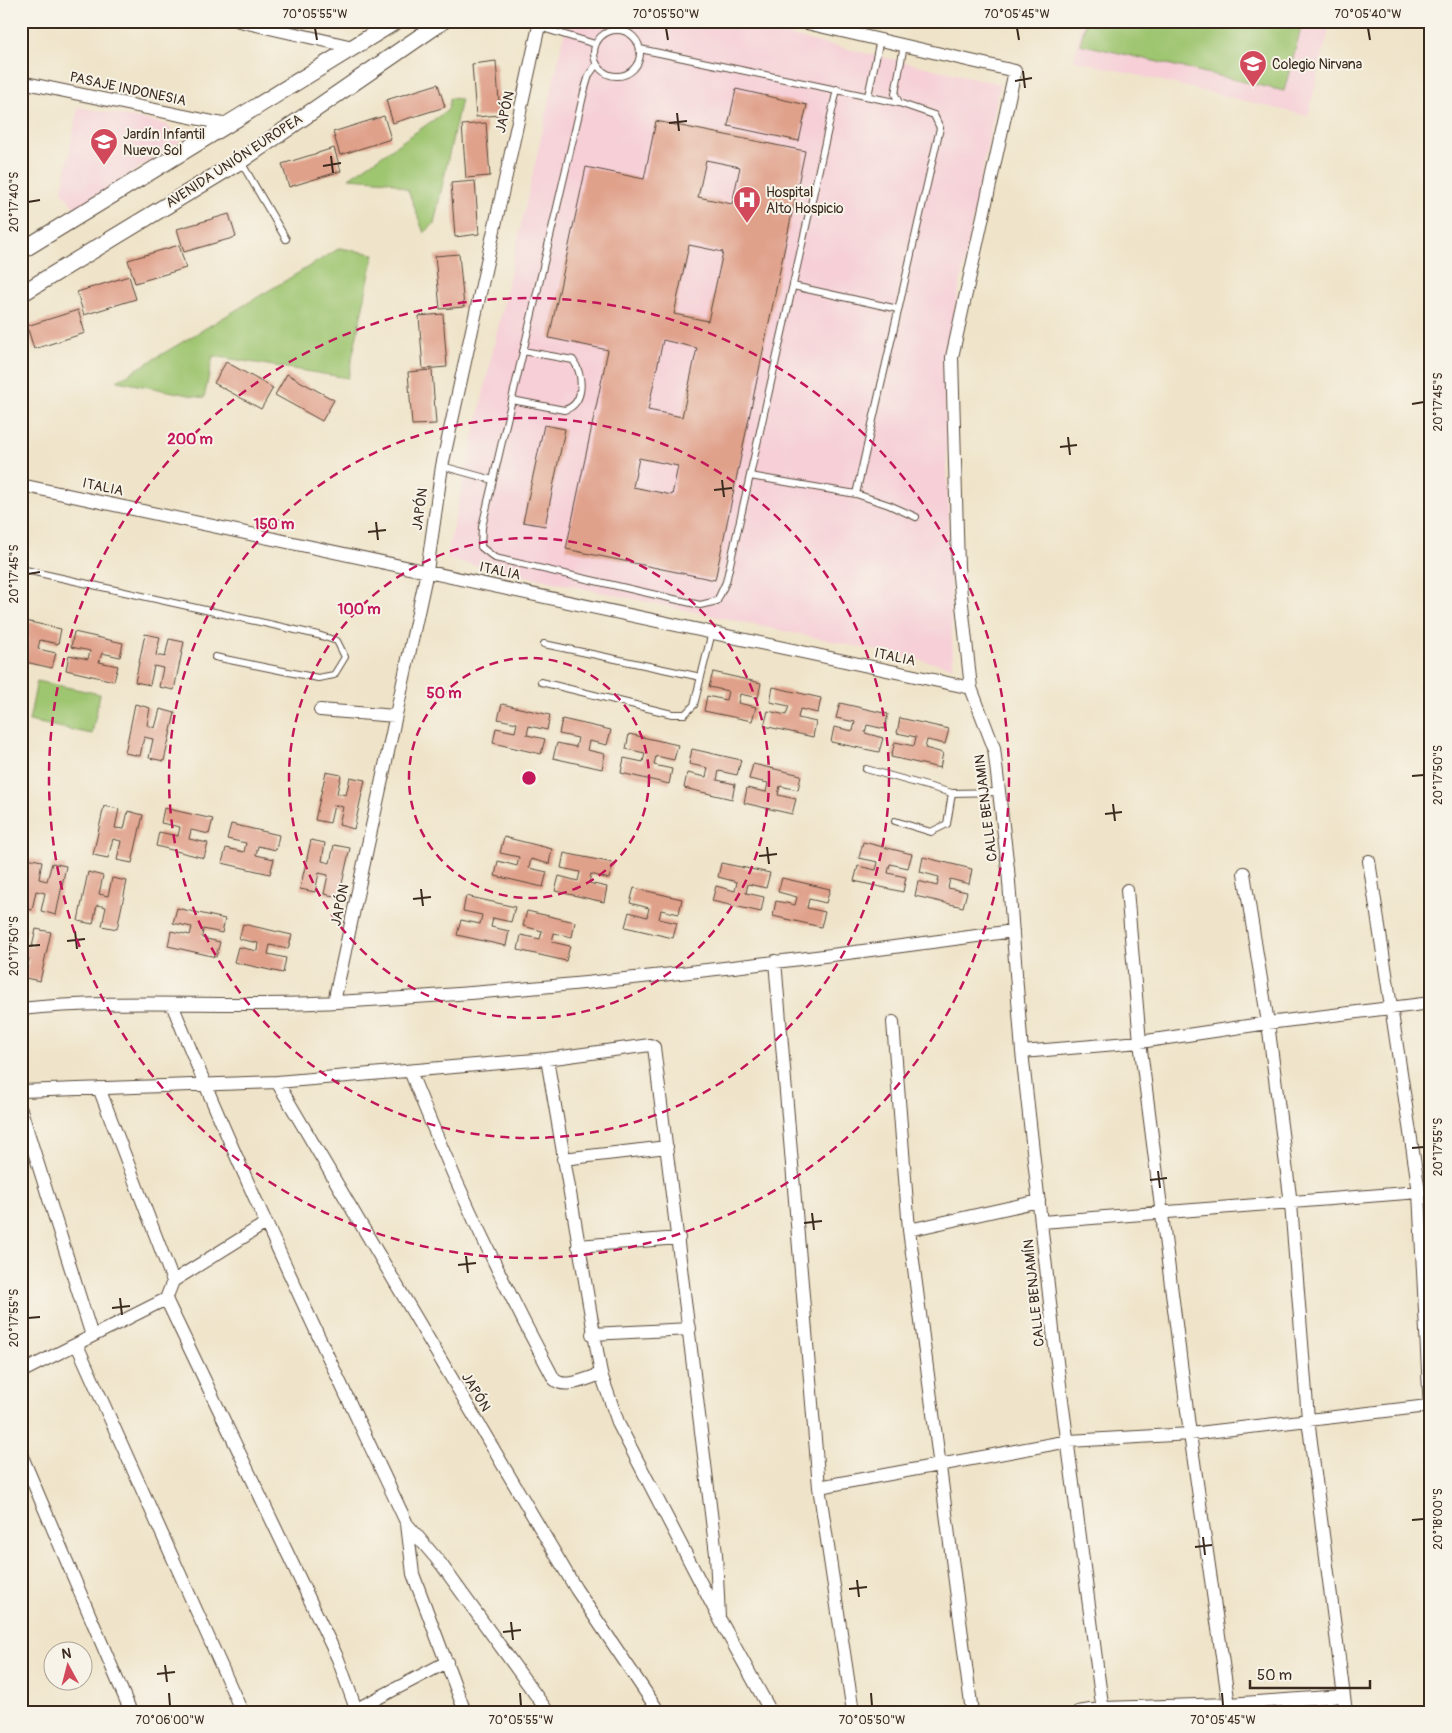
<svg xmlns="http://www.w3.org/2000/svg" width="1452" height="1733" viewBox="0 0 1452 1733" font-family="Pangolin,sans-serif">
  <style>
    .built { fill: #f6cfd7 }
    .green { fill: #9ec570; stroke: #6c7847 }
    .building { fill: #e0a18b; fill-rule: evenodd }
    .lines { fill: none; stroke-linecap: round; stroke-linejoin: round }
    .service-casing { stroke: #564638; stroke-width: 8 }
    .minor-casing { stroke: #564638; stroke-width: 14 }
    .tertiary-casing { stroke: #564638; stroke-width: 18 }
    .service { stroke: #fff; stroke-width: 6 }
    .minor { stroke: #fff; stroke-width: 12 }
    .tertiary { stroke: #fff; stroke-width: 16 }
    .ticks { fill: none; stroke: #3b2a1e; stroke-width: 2 }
    .ring { fill: none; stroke: #c2185b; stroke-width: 2.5; stroke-dasharray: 9 6 }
    .labels { text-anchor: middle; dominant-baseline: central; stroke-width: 4; stroke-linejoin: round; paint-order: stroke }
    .poi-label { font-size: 14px; fill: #3b2a1e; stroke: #f7f3e8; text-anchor: start }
    .street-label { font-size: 14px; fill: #3b2a1e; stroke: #f7f3e8 }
    .centre { fill: #c2185b; stroke: #f7f3e8; stroke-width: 2.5 }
    .ring-label { font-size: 15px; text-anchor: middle; font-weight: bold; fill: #c2185b; stroke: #f7f3e8; stroke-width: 4; stroke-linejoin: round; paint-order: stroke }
    .neatline { fill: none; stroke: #3b2a1e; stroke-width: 2 }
    .ticks-label { font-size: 12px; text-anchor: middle; fill: #3b2a1e }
  </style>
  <rect width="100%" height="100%" fill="#f7f3e8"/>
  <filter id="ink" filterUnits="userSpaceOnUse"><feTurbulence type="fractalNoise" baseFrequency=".02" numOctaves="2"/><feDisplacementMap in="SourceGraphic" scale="10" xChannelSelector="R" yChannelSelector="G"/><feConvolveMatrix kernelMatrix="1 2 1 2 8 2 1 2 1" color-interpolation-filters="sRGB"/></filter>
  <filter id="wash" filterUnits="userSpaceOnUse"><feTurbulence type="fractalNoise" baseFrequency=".0096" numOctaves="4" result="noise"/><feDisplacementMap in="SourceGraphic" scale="20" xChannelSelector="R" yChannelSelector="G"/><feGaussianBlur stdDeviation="1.12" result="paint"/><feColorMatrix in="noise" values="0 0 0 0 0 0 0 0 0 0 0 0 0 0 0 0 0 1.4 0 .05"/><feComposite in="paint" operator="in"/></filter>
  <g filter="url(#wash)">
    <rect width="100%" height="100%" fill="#efe4c9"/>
    <path class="built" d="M567 21H725L1000 84 944 364 953 667 446 559Z
      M1082 21H1331L1308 116 1074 60Z
      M78 107 166 124 181 141 75 209 62 191Z"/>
    <path class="green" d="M1086 21H1303L1284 91 1080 44Z
      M450 98 461 99 434 224 424 233 408 190 389 181 349 178 448 110Z
      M340 248 374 254 348 378 213 356 204 398 117 381Z
      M37 681 100 694 92 734 29 721Z"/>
    <g id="blocks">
      <path class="building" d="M496 61 500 115 476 117 472 64Z
        M438 84 445 107 393 123 386 100Z
        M736 89 807 105 799 141 728 126Z
        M384 116 391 139 340 155 333 132Z
        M656 121 805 151 715 580 566 549 608 350 549 338 586 167 644 179ZM706 160 740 167 732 204 698 197ZM689 245 723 252 708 321 674 314ZM663 340 697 348 682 417 648 410ZM639 458 678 466 672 495 633 487Z
        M486 123 490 176 466 178 462 125Z
        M334 148 341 171 289 187 282 164Z
        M475 181 479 234 455 237 451 183Z
        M229 214 236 237 184 252 177 229Z
        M179 245 186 268 135 283 128 260Z
        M459 254 464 307 440 309 435 256Z
        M129 276 136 299 84 315 77 292Z
        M78 310 85 333 34 349 27 326Z
        M443 314 447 367 423 369 419 316Z
        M226 362 273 388 261 409 214 383Z
        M432 370 436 424 412 425 408 372Z
        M287 374 334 400 322 421 275 395Z
        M544 425 565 429 545 526 523 522Z
        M21 620 61 629 58 644 40 640 38 649 56 653 52 668 21 661V645L26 646 28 637 21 636Z
        M74 632 123 643 120 657 102 653 99 662 118 666 114 681 66 670 69 655 88 659 90 651 71 647Z
        M145 634 160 637 156 655 165 657 169 639 184 642 174 690 159 687 163 668 154 666 150 685 135 682Z
        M713 672 761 683 758 698 740 694 738 703 756 707 752 721 704 711 707 696 726 700 728 691 709 687Z
        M773 687 821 698 818 713 800 709 798 718 816 722 813 737 764 726 768 711 786 715 789 706 770 702Z
        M840 703 888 714 885 729 867 725 865 733 883 738 879 752 831 742 834 727 853 731 855 722 836 718Z
        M135 704 150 708 147 725 155 728 160 709 175 713 164 761 149 758 153 739 144 737 140 756 125 753Z
        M502 704 550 715 547 730 529 726 527 735 545 739 541 754 493 743 496 728 515 732 517 723 498 719Z
        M900 718 949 729 945 744 927 740 925 748 943 753 940 768 891 757 895 742 914 746 916 737 897 733Z
        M562 719 611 730 607 745 589 741 587 750 605 754 602 769 553 758 557 743 576 747 578 738 559 734Z
        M629 734 678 745 674 760 656 756 654 765 672 769 669 784 621 773 624 758 643 762 645 753 626 749Z
        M692 749 741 760 737 775 719 771 717 780 735 784 732 799 684 788 687 773 706 777 708 768 689 764Z
        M753 764 801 775 798 790 780 786 778 795 796 799 792 814 744 803 747 788 766 792 768 783 749 779Z
        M326 772 341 775 337 793 346 795 350 777 365 780 354 829 339 825 343 807 334 805 330 823 315 820Z
        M104 806 119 809 115 828 124 829 128 811 143 815 132 863 117 860 121 841 113 839 108 858 93 855Z
        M164 808 213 819 209 834 191 830 189 839 208 843 204 858 156 846 159 832 178 836 180 827 161 823Z
        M231 824 279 835 276 850 258 846 256 855 274 859 270 874 222 863 226 848 244 852 246 843 227 839Z
        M504 837 552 849 549 864 531 859 529 868 547 872 543 887 495 876 498 861 517 866 519 857 500 853Z
        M311 840 325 843 322 861 330 863 334 845 350 848 339 897 324 894 328 875 319 873 315 892 300 889Z
        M863 842 912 854 908 868 890 864 888 873 906 877 903 892 854 881 858 866 876 870 878 862 859 858Z
        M564 853 613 863 609 879 591 874 589 883 607 887 604 902 555 891 559 876 578 881 580 872 561 868Z
        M923 857 972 869 969 884 950 879 948 888 967 892 963 907 915 896 918 881 937 886 939 877 920 872Z
        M27 858 42 861 39 879 47 881 52 863 66 866 56 915 41 911 45 893 36 891 32 910 21 907V886Z
        M721 863 770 873 766 888 748 884 746 893 764 897 761 912 712 901 716 886 735 891 737 882 718 877Z
        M88 872 103 876 99 894 108 896 112 878 127 881 117 929 102 926 106 907 97 905 93 924 78 921Z
        M782 878 830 889 826 903 809 899 807 908 825 912 821 927 773 916 776 901 795 905 797 897 778 892Z
        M634 888 682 899 679 914 661 910 659 919 677 923 673 938 625 927 629 912 647 917 649 908 630 903Z
        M466 896 515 907 511 922 493 918 491 927 509 931 506 946 457 935 461 920 480 924 482 915 463 911Z
        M177 908 225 919 222 933 203 929 202 938 220 942 216 957 168 946 171 931 190 935 192 927 173 923Z
        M527 911 575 922 572 937 554 933 552 942 570 946 566 961 518 950 521 935 540 939 542 931 523 926Z
        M243 924 292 935 288 949 270 945 268 954 286 958 283 973 234 962 238 947 257 951 258 943 239 939Z
        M21 926 27 928 23 946 32 947 36 929 51 932 40 981 25 978 29 959 21 957Z"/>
    </g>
  </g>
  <g filter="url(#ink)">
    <use href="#blocks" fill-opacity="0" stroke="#564638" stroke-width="1"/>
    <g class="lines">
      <defs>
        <path id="service" d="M539 27 595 44
          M594 53a23 23 0 1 1 46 0a23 23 0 1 1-46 0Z
          M640 49 899 103
          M596 65 589 75 584 92 482 527 481 547 495 558 700 605 717 601 726 582 837 89
          M868 96 880 39
          M241 162 286 239
          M793 286 898 309
          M512 400 564 410C585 405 584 375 573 360L523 351
          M442 466 493 480
          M750 476 856 494 889 505 916 517
          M856 494 940 128 934 115 899 103 895 94 904 45
          M21 569 318 635 337 641 345 657 334 675 318 678 215 657
          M544 644 701 677
          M541 682 672 714H685L694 705 712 632
          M866 769 952 793 999 792
          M895 821 931 832 947 824 952 793"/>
        <path id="minor" d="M239 21 353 47
          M798 21 1015 71 952 357 958 567 971 688 994 748 1008 869 1022 1052 1054 1339 1103 1712
          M21 82 228 125
          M21 485 971 688
          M320 710 395 716
          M1369 861 1419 1192 1431 1431
          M1244 873 1268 1023 1291 1204 1308 1419 1346 1712
          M1127 890 1140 1042 1190 1434 1230 1712
          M775 961 819 1487 853 1712
          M334 1002 427 571 442 466 540 21
          M172 1004C243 1181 326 1352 407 1524L413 1574 465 1712
          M21 1009C126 998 231 1008 336 1002 562 990 788 962 1013 931
          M893 1022 909 1230 972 1712
          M1022 1052 1140 1042 1268 1023 1431 1003
          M547 1059 601 1374 619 1425 719 1618 771 1712
          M410 1071C452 1177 500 1279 554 1379 564 1390 588 1378 601 1374
          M277 1082 576 1589 659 1712
          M99 1088 173 1281
          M21 1091 277 1082 547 1059 650 1045 654 1047 716 1554 719 1618
          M21 1110 92 1336
          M563 1159 667 1147
          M1042 1222 1419 1192
          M909 1230 1039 1201
          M578 1246 679 1238
          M166 1299 338 1659 357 1712
          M592 1334 690 1329
          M77 1345 242 1712
          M21 1372 166 1299 173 1281 266 1223
          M21 1454 131 1712
          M819 1487 1069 1441 1190 1434 1428 1406
          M407 1524 441 1564 548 1712
          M351 1712 447 1662
          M1078 1712 1103 1708 1229 1704 1343 1696"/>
        <path id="tertiary" d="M21 251 396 21
          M21 294 240 161 443 21"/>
      </defs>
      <use href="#service" class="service-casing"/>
      <use href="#minor" class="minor-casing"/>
      <use href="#tertiary" class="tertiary-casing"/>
      <use href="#service" class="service"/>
      <use href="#minor" class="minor"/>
      <use href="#tertiary" class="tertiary"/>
    </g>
  </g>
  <path class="ticks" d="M315 28 317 40M666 28 668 40M1017 28 1019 40M1368 28 1370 40M1023 71 1025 88M1015 81 1032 78M677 113 679 131M669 123 687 121M331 156 333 173M323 166 341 163M28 202 40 200M1412 404 1424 402M1068 437 1070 455M1060 447 1077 445M722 480 724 497M714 490 732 488M376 522 378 540M368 532 386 530M28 574 40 572M1412 776 1424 775M1113 804 1115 821M1105 814 1122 812M767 847 769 864M759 856 777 854M421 889 423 906M413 899 431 897M75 931 77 949M67 941 85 939M28 946 40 945M1412 1148 1424 1147M1158 1171 1160 1188M1150 1180 1167 1178M812 1213 814 1230M804 1223 822 1221M466 1256 468 1273M458 1265 476 1263M120 1298 122 1315M112 1308 130 1306M28 1318 40 1317M1412 1520 1424 1519M1203 1537 1205 1555M1195 1547 1212 1545M857 1580 859 1597M849 1589 867 1587M511 1622 513 1640M503 1632 521 1630M165 1665 167 1682M157 1674 175 1672M169 1693 170 1706M520 1693 521 1706M871 1693 872 1706M1222 1693 1223 1706"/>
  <g class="ring">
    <circle cx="529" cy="778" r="120"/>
    <circle cx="529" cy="778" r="240"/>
    <circle cx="529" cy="778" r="360"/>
    <circle cx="529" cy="778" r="480"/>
  </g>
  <defs>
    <symbol id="school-pin" viewBox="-11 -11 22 30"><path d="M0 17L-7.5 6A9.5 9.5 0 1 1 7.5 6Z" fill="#d1495b" stroke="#f7f3e8"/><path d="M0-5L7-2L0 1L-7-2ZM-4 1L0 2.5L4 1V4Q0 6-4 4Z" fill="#fff"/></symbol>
    <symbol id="hospital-pin" viewBox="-11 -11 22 30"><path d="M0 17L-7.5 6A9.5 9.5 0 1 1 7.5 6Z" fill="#d1495b" stroke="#f7f3e8"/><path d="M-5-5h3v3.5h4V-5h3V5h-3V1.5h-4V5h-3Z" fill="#fff"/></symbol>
  </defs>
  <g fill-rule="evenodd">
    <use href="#school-pin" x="1237" y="48" width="32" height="43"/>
    <use href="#school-pin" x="88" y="126" width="32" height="43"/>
    <use href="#hospital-pin" x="731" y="184" width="32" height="43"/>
  </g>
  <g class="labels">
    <g class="poi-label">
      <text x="1272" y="64">Colegio Nirvana</text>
      <text x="123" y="134">Jardín Infantil<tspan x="123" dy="16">Nuevo Sol</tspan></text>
      <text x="766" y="192">Hospital<tspan x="766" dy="16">Alto Hospicio</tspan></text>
    </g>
    <g class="street-label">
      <text transform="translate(128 89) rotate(12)">PASAJE INDONESIA</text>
      <text transform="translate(505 112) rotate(-77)">JAPÓN</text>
      <text transform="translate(234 161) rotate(-33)">AVENIDA UNIÓN EUROPEA</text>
      <text transform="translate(103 487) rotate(12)">ITALIA</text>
      <text transform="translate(420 509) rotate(-82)">JAPÓN</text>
      <text transform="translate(500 571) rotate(12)">ITALIA</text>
      <text transform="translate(895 657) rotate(12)">ITALIA</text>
      <text transform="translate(986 808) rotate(-97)">CALLE BENJAMIN</text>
      <text transform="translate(340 905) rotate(-78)">JAPÓN</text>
      <text transform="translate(1034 1293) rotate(-96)">CALLE BENJAMÍN</text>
      <text transform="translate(476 1392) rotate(59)">JAPÓN</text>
    </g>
  </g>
  <circle cx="529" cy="778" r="8" class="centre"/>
  <g class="ring-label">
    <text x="190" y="444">200 m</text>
    <text x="274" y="529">150 m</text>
    <text x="359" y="614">100 m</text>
    <text x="444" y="698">50 m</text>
  </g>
  <rect width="1452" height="1733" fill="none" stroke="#f7f3e8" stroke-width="55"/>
  <g transform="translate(68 1666) rotate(353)"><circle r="24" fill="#f7f3e8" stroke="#aca397"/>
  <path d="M0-4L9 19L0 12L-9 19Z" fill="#d1495b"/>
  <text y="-8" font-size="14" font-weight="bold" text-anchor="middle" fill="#3b2a1e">N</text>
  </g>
  <path d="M1250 1680v8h120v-8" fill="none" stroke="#3b2a1e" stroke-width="2.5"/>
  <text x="1257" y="1680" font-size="15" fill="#3b2a1e" stroke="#f7f3e8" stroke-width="4" paint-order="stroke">50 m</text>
  <rect x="28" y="28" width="1396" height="1678" class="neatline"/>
  <g class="ticks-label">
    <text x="315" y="18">70°05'55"W</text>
    <text x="666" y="18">70°05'50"W</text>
    <text x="1017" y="18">70°05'45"W</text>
    <text x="1368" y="18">70°05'40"W</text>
    <text transform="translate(14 202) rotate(-90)" y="4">20°17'40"S</text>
    <text transform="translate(1438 402) rotate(-90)" y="4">20°17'45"S</text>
    <text transform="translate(14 574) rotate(-90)" y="4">20°17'45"S</text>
    <text transform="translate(1438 775) rotate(-90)" y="4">20°17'50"S</text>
    <text transform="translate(14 946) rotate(-90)" y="4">20°17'50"S</text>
    <text transform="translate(1438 1147) rotate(-90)" y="4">20°17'55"S</text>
    <text transform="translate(14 1318) rotate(-90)" y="4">20°17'55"S</text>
    <text transform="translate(1438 1519) rotate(-90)" y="4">20°18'00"S</text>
    <text x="170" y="1724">70°06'00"W</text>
    <text x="521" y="1724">70°05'55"W</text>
    <text x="872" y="1724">70°05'50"W</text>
    <text x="1223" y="1724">70°05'45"W</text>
  </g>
</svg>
